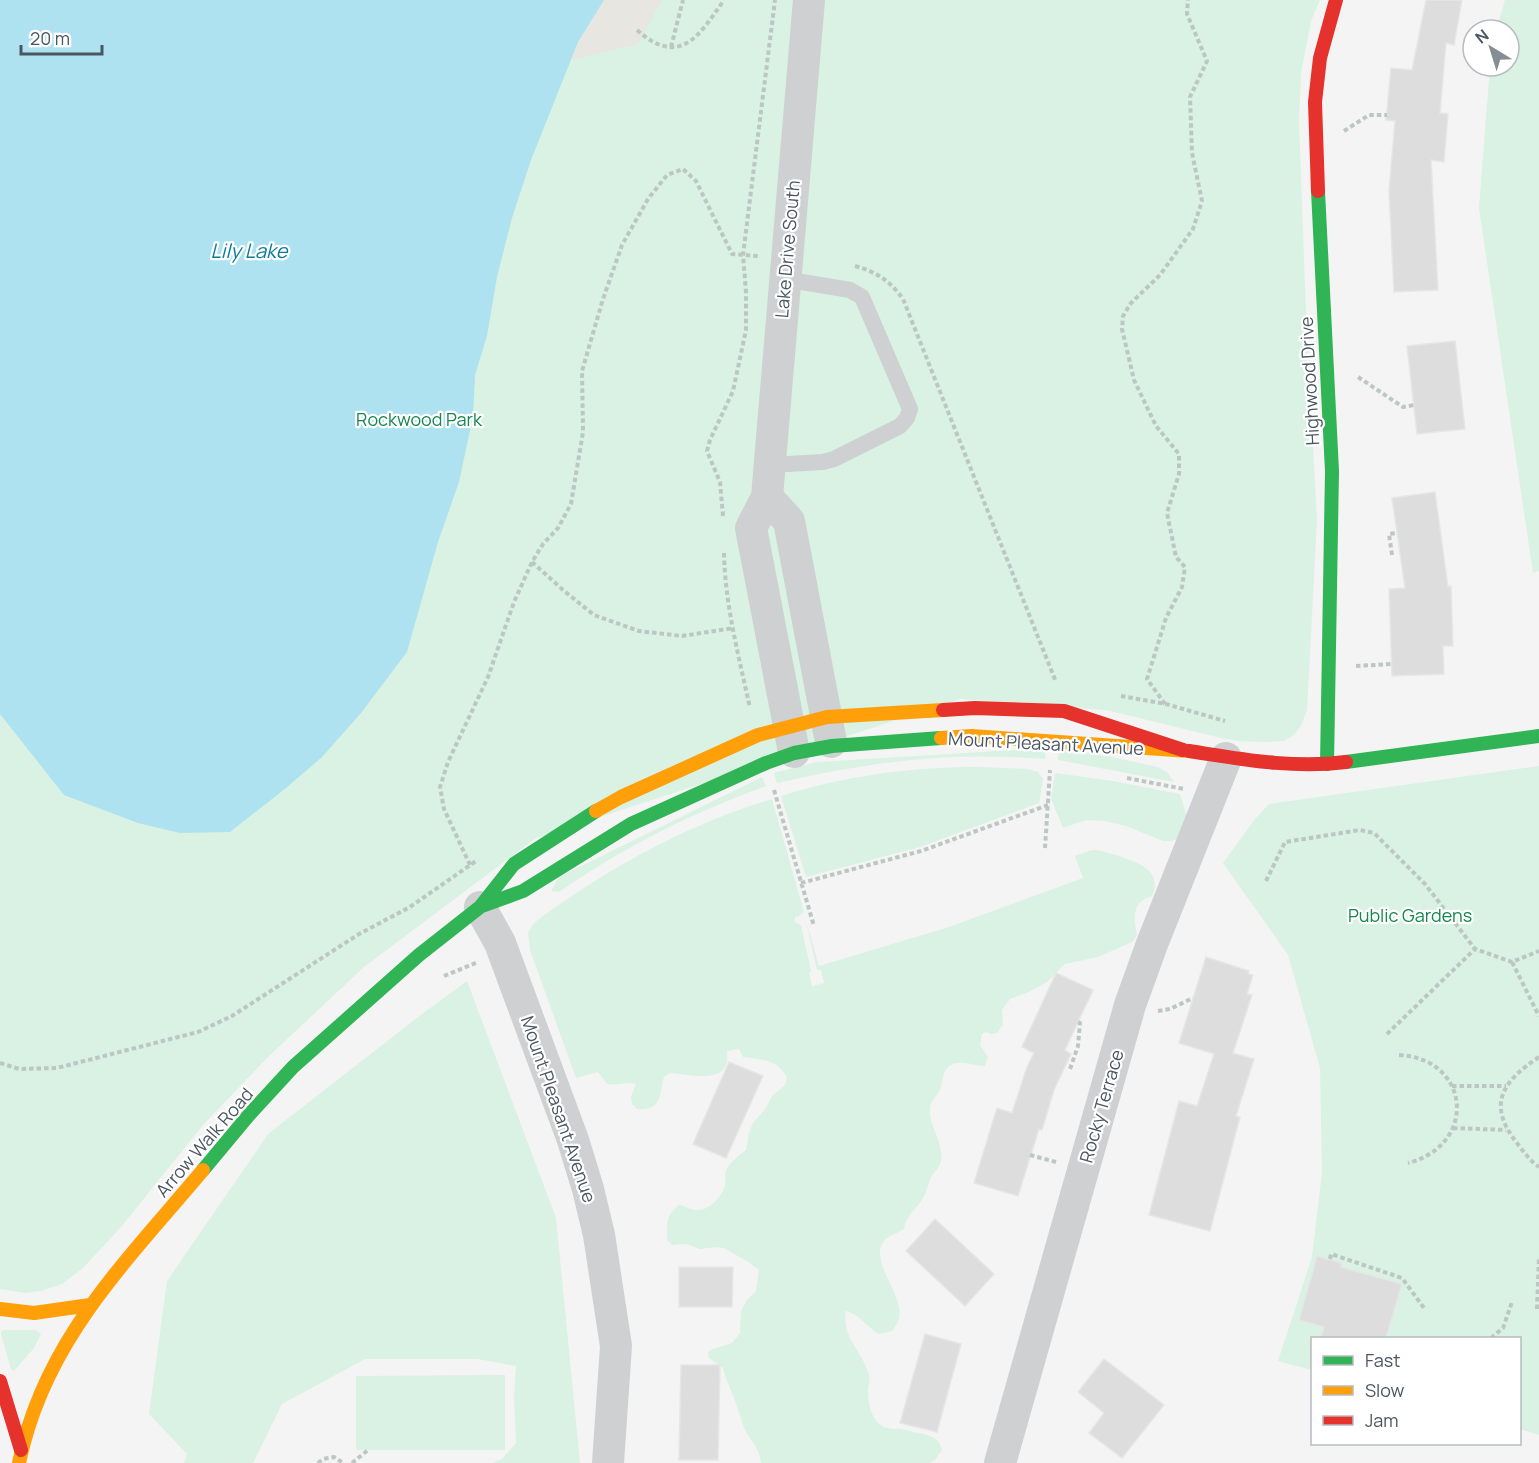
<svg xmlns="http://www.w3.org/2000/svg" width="1539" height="1463" viewBox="0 0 1539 1463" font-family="Manrope,sans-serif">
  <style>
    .green { fill: #d9f2e3 }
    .sand { fill: #e7e6e1 }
    .water { fill: #aee2f0 }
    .building { fill: #ddddde; stroke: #e5e6e7; stroke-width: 1.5 }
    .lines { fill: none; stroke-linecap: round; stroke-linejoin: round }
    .path { stroke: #bcc7c4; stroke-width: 4; stroke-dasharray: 4.5 3; stroke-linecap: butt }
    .lane { stroke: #ced0d2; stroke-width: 16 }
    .street { stroke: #ced0d2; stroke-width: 32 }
    .fast { stroke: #30b455; stroke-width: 14 }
    .slow { stroke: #ff9f0a; stroke-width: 14 }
    .jam { stroke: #e5322d; stroke-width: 14 }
    .labels { text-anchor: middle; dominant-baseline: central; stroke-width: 4.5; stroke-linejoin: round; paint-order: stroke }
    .street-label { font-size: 18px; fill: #4a5661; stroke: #fff }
    .park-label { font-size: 18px; fill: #17864f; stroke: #fff }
    .water-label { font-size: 20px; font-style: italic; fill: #0c7c9b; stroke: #fff }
  </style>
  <rect width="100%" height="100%" fill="#f4f4f4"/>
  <path class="green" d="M0 0H1320L1311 21 1301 73 1299 122 1307 340 1317 520 1307 710 1301 726 1294 735 1284 741 1265 742 1238 741 1217 737 1106 710 960 699 536 838 364 967 269 1056 203 1125 121 1227 83 1268 62 1284 41 1291 25 1293 0 1289Z
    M1505 0H1539V571L1533 573 1479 208 1490 66H1509V30H1496Z
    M1046 748 1045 759C948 751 871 762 777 783L774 773 817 762Z
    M1059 749 1112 757 1158 767 1168 773 1174 782 1058 760Z
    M1539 766V1435L1520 1429V1338H1312V1370L1278 1361 1312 1257 1322 1172 1320 1068 1288 955 1223 863 1255 819 1269 804Z
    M977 767 1028 769 1038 772 1043 779 1039 803 920 847 806 877 781 796C844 776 911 767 977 767Z
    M1055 773 1113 781 1180 794 1187 817 1179 838 1172 841H1163L1126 826 1104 821 1086 820 1063 828 1051 799Z
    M762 777 766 786C692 813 624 847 559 892L551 891 559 877Z
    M772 799 804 912 799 916 795 917V922L801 925 811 971 809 972 812 986 824 983 821 970H817L806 921 819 966 949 927 1083 878 1075 856C1081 854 1087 851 1093 850 1103 850 1112 854 1122 857 1140 863 1163 872 1152 896 1149 898 1146 898 1143 900 1131 909 1135 924 1137 935L1132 942 1098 957 1065 964 1047 982 1029 992 1010 999 1002 1010 1003 1025 997 1033 991 1034 986 1032 982 1034 980 1045 988 1057 985 1066C974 1066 965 1060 953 1064 943 1068 943 1078 941 1087 939 1095 931 1099 930 1107 928 1126 944 1142 941 1161 939 1168 935 1171 931 1177 928 1183 927 1192 923 1198 916 1210 906 1215 904 1229 899 1232 892 1235 887 1238 864 1256 905 1294 899 1319 898 1323 894 1328 892 1331L878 1334C868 1327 857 1313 846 1311 841 1337 863 1352 869 1375 871 1381 867 1387 868 1393 868 1405 872 1420 882 1426 887 1430 893 1428 900 1429 906 1429 911 1432 918 1433 931 1436 938 1436 942 1450L935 1460 929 1463H761C760 1448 751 1442 745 1430 742 1424 741 1418 739 1412 734 1396 727 1384 723 1368L709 1358 708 1352 713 1349 732 1343 740 1333 741 1311 747 1300 756 1291 759 1270 745 1260 724 1248 717 1247 700 1249 686 1244 672 1245 667 1240C668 1223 664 1217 679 1205 686 1206 691 1210 697 1210 709 1211 722 1196 725 1186 726 1181 725 1176 726 1171 729 1162 739 1156 746 1150L749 1132 753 1123 766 1108 772 1096 785 1085 787 1078C778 1059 762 1060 743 1057L739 1049 727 1051C732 1087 689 1074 670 1073L664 1077C659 1095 662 1111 637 1109L632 1104 631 1097 636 1084C626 1081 618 1086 607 1084L598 1072 576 1078 530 950 528 933 533 924C547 912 563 902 578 892 638 852 703 820 772 799Z
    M467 981 556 1218 580 1463H492L502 1459 516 1443 514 1395 516 1366 478 1359H365L282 1404 253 1463H184L187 1454 149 1414 167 1281 268 1134 418 1017Z
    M4 1330H36L41 1334 34 1348 14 1371 11 1369 1 1335V1332Z
    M505 1375V1450H356V1376Z"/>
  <path class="sand" d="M604 0H662L638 44 572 60 578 42Z"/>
  <path class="water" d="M0 0H604L578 42 531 160 512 218 497 277 487 336 475 375 473 416 459 482 438 542 407 652 361 713 322 757 286 788 230 832 180 833 138 823 64 795 0 714Z"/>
  <path class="building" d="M1426 0H1462L1454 45 1446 43 1440 113 1448 114 1444 162 1431 160 1438 290 1394 292 1389 191 1395 121 1386 120 1391 68 1412 70Z
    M1455 341 1465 429 1417 434 1407 346Z
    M1435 492 1448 587 1451 586 1453 646H1443L1444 674 1392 676 1389 589 1405 588 1392 498Z
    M1206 957 1249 971 1248 974 1253 975 1247 994 1252 995 1233 1053 1254 1059 1236 1116 1240 1117 1210 1231 1149 1215 1179 1101 1197 1106 1214 1054 1179 1043Z
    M1056 973 1093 990 1065 1050 1071 1054 1054 1090 1042 1130 1039 1129 1018 1196 974 1183 997 1108 1012 1113 1027 1067 1034 1053 1022 1047Z
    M729 1062 763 1076 726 1158 693 1144Z
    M935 1219 994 1274 965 1306 906 1251Z
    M1317 1256 1342 1263 1341 1267 1402 1284 1386 1338H1321L1324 1327 1299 1320Z
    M679 1267H733L732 1307H679Z
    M925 1334 961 1344 937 1432 900 1423Z
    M1104 1359 1164 1405 1122 1458 1089 1433 1104 1413 1078 1392Z
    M681 1365H720L718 1460H679Z"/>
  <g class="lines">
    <path class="path" d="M637 30C680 68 699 36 724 0
      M671 47 683 0
      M1344 131 1369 115H1387
      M855 266C877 272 890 281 903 299L1056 682
      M1358 377 1403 407 1414 405
      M723 516 720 482 707 451 710 440 733 391 746 330V292L743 255 775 0
      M724 553C725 605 739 657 750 708
      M1392 555 1389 534 1397 533
      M532 562 563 590 594 615 639 631 682 636 734 628
      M1356 666 1392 664
      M1121 696 1166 704 1225 721
      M1165 704 1147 679 1166 618 1182 587 1185 567 1176 557 1167 513 1179 474V454L1156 426 1134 380 1122 329 1123 316 1131 303 1160 275 1193 229 1202 201 1192 153 1190 97 1207 61 1187 14 1188 0
      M1127 778 1184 789
      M774 790 814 926
      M1045 848 1050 770
      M470 865 444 809 440 787 448 762 488 677 514 602 532 562 543 544 558 528 571 504 583 432 582 371 603 299 622 245 648 199 667 175 683 169 696 181 732 254 758 256
      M1266 881 1285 842 1360 830 1374 833 1425 884 1475 949
      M801 883 921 851 1048 805
      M1512 962 1539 1016
      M444 976 478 962
      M1158 1011 1170 1009 1193 998
      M1387 1034 1475 949 1512 962 1539 951
      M1399 1055C1471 1059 1478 1145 1408 1163
      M1539 1057C1503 1081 1486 1104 1517 1143 1524 1152 1530 1161 1539 1167
      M0 1063 19 1069 57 1068 198 1032 232 1016 359 934 410 907 476 861
      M1070 1069 1078 1046 1080 1023 1078 1022
      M1452 1086H1506
      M1453 1128 1506 1130
      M1030 1155 1056 1162
      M1330 1259 1331 1254 1402 1278 1424 1308
      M1537 1309 1539 1257
      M1491 1338 1503 1328 1512 1302
      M318 1463 323 1459 334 1457 343 1463
      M352 1463 368 1450"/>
    <path class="lane" d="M770 465 823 462 834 459 900 426 907 418 910 409 862 297 850 290 784 279"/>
    <path class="street" d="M767 497 809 0
      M794 752 751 528 767 497 789 521 831 742
      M480 907 500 943 573 1140 588 1189 599 1235 616 1346 608 1463
      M1000 1463 1130 1005 1152 944 1226 758"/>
    <path class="fast" d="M1318 191 1332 471 1327 764
      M1346 762 1539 736
      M482 906 523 891 631 824 766 763 794 753 832 746 941 738
      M203 1170 248 1116 293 1067 419 955 480 907 514 864 596 811"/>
    <path class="slow" d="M941 738 972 736 1189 751
      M596 811 621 797 758 735 827 717 943 710
      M0 1309 34 1313 90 1305
      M19 1463C44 1341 125 1263 203 1170"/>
    <path class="jam" d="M1318 191 1315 102 1320 58 1336 0
      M943 710 975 708 1064 711 1183 750
      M1189 751C1241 759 1293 769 1346 762
      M0 1381 21 1450"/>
  </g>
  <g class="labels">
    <g class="street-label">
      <text transform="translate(787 249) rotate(-85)">Lake Drive South</text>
      <text transform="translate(1309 381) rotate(-93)">Highwood Drive</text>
      <text transform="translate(1046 743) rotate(3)">Mount Pleasant Avenue</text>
      <text transform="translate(1101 1106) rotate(-74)">Rocky Terrace</text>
      <text transform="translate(559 1109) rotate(71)">Mount Pleasant Avenue</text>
      <text transform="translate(204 1142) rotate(-49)">Arrow Walk Road</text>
    </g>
    <g class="park-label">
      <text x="419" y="419">Rockwood Park</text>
      <text x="1410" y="915">Public Gardens</text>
    </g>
    <g class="water-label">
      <text x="249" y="250">Lily Lake</text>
    </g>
  </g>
  <rect x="1311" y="1337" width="210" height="108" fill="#ffffff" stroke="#b7bbc0" stroke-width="1.5"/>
  <rect x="1323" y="1356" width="30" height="9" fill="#30b455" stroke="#b7bbc0" stroke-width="1.5"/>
  <text x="1365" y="1367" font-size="18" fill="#4a5661">Fast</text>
  <rect x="1323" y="1386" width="30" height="9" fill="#ff9f0a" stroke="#b7bbc0" stroke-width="1.5"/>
  <text x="1365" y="1397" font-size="18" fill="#4a5661">Slow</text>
  <rect x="1323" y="1416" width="30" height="9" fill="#e5322d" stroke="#b7bbc0" stroke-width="1.5"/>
  <text x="1365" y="1427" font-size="18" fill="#4a5661">Jam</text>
  <g transform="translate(1491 48) rotate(322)"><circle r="28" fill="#ffffff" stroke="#b7bbc0" stroke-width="1.5"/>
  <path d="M0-4.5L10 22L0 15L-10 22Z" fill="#868d94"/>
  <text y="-9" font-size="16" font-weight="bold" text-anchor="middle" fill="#4a5661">N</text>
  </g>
  <path d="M21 45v9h81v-9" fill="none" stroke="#4a5661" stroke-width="3"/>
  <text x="30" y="45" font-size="18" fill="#4a5661" stroke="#ffffff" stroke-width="4.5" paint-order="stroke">20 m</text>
</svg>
